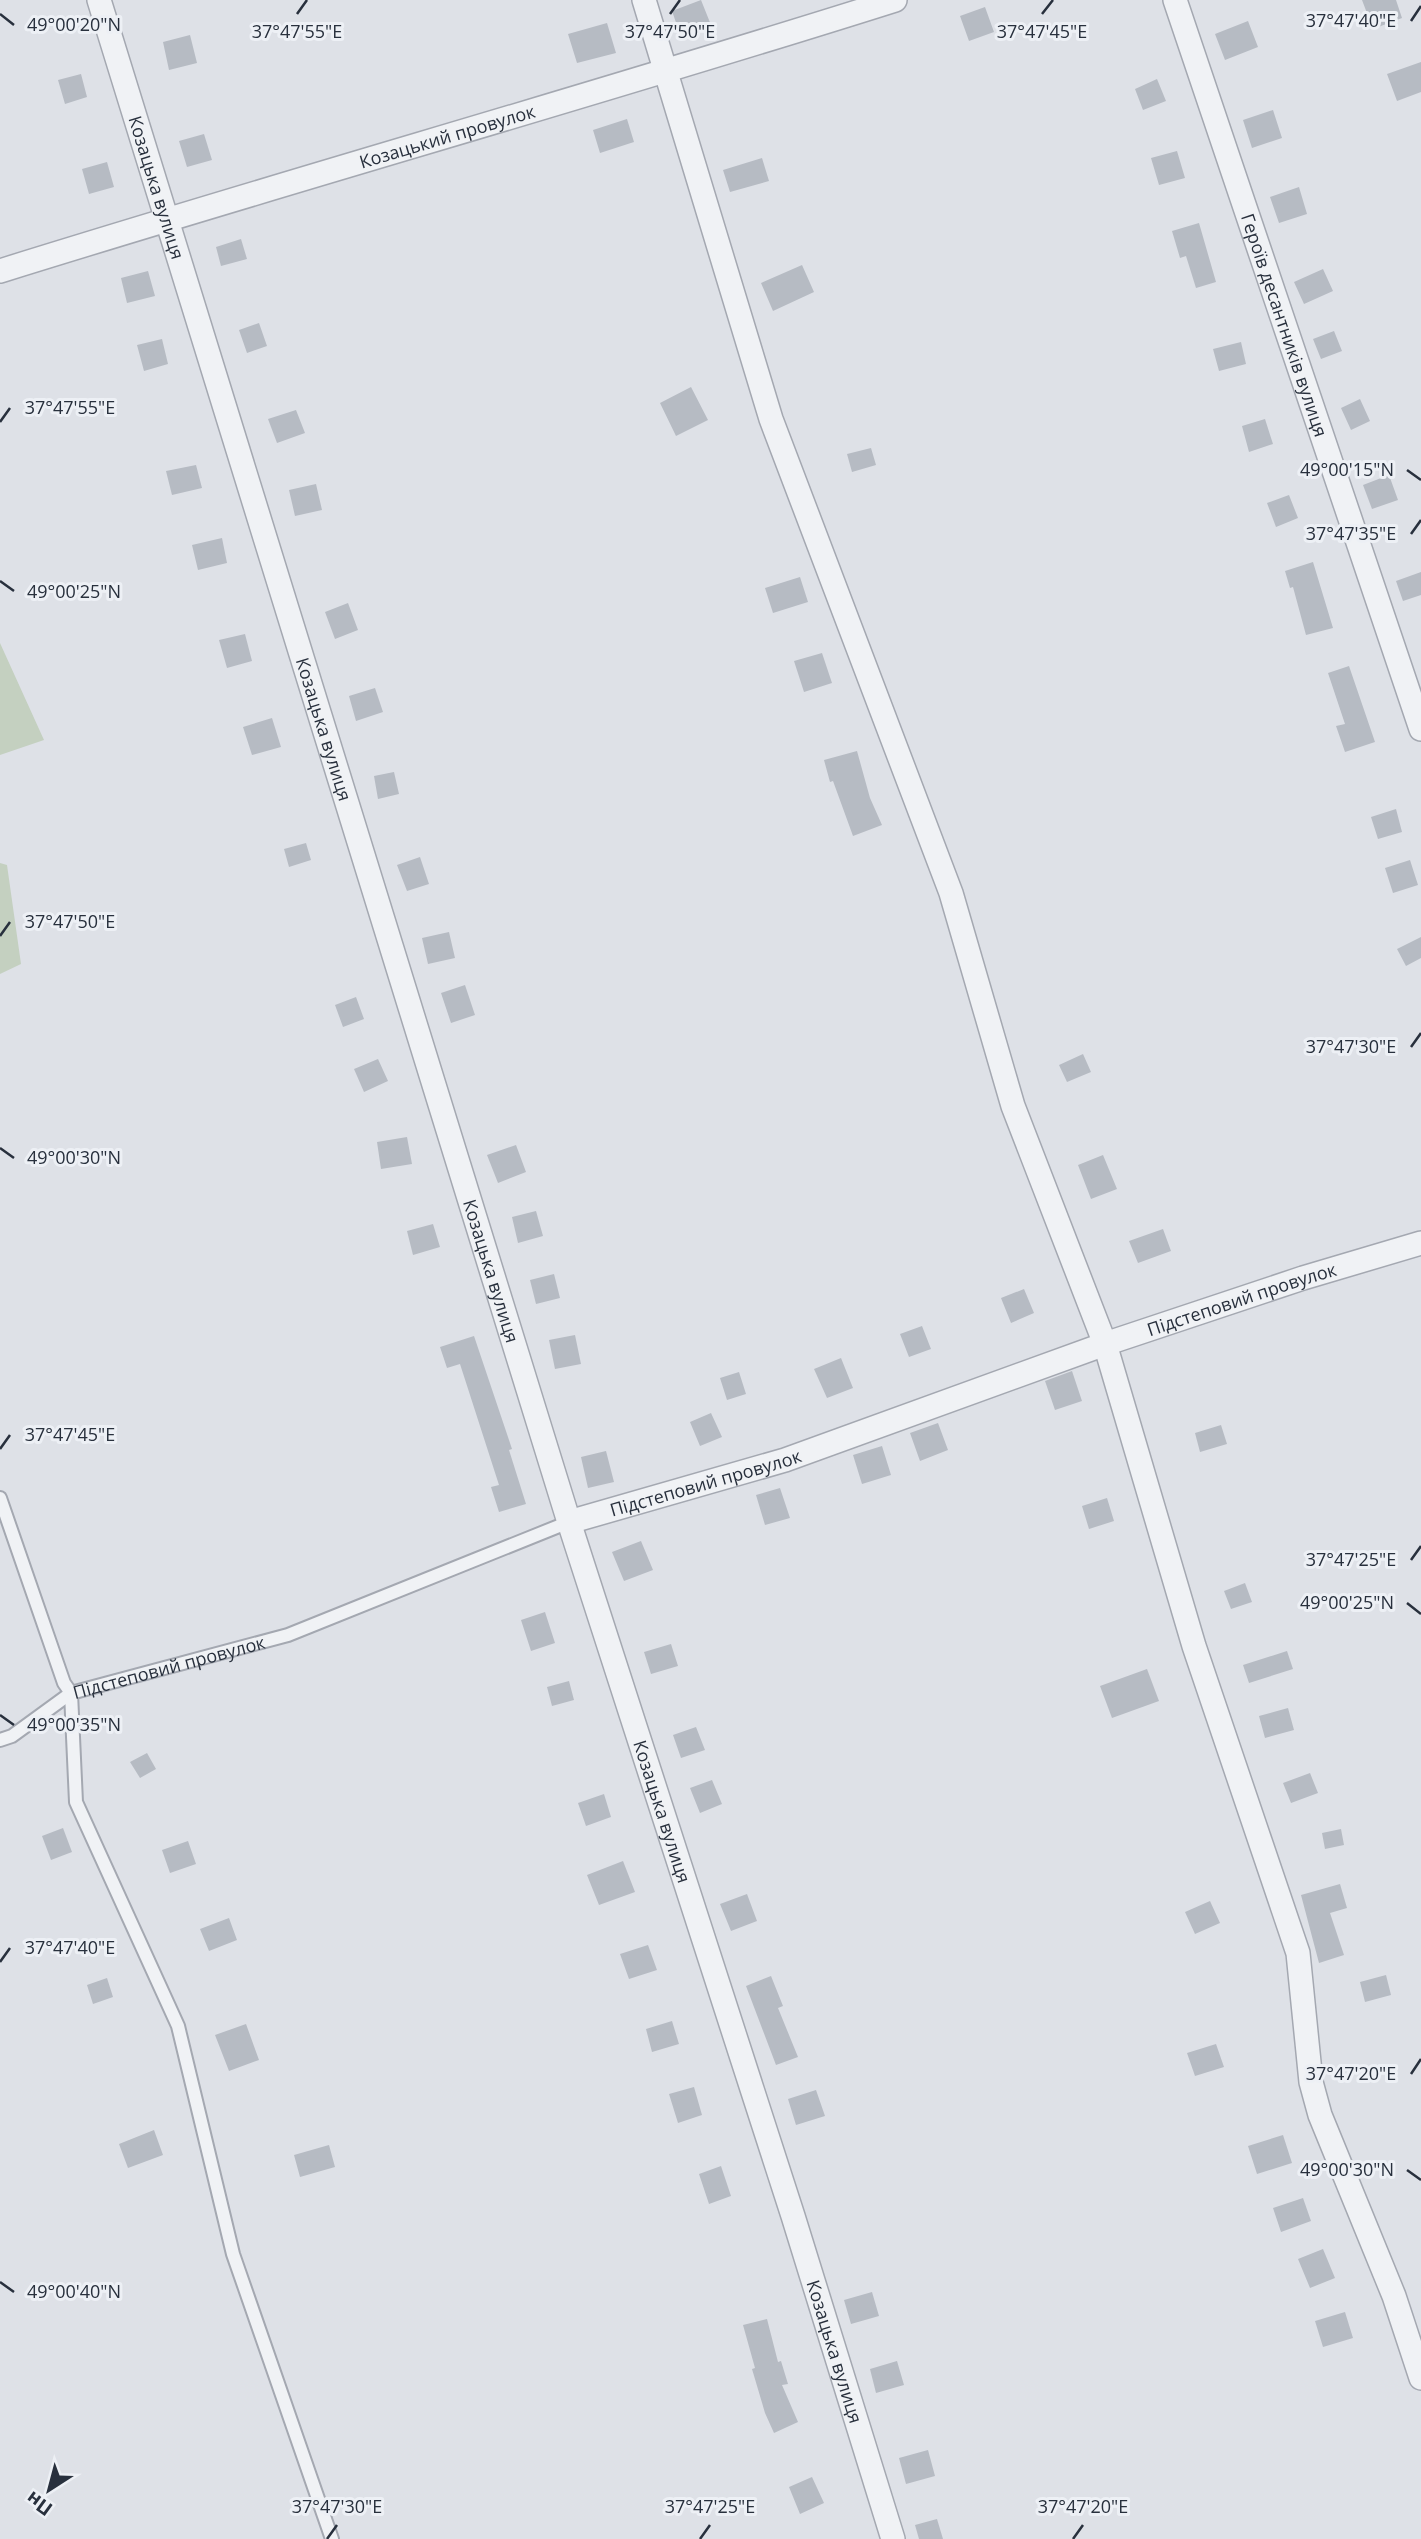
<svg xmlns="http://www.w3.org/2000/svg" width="1421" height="2539" viewBox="0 0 1421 2539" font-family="'Open Sans',sans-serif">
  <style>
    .green { fill: #c4d0c0 }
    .building { fill: #b6bbc3 }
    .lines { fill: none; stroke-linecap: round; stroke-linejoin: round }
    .service-casing { stroke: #a4a8b1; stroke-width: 16 }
    .minor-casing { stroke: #a4a8b1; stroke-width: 26 }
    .service { stroke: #f0f2f5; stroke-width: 12 }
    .minor { stroke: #f0f2f5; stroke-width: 23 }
    .ticks { fill: none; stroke: #28303d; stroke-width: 2.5 }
    .labels { text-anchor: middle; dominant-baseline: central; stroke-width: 6; stroke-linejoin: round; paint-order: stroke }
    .street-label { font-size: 18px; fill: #28303d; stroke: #edf0f5 }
    .ticks-label { font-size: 18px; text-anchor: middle; fill: #28303d; stroke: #edf0f5; stroke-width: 6; stroke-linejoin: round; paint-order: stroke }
  </style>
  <rect width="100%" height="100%" fill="#dee1e7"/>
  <path class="green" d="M0 643 44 740 0 755Z
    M0 863 7 865 21 964 0 974Z"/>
  <path class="building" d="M701 0 711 25 681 37 672 11Z
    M1362 0H1396L1402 18 1373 29Z
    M985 7 994 32 969 41 960 16Z
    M1248 21 1258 47 1225 60 1215 34Z
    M607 23 616 53 577 63 568 34Z
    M190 35 197 63 169 70 163 42Z
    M1421 62V92L1397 101 1387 74Z
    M81 74 87 97 65 104 58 80Z
    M1157 79 1166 101 1143 110 1135 89Z
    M1273 110 1282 138 1252 148 1243 120Z
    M627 119 634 142 600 153 593 130Z
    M204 134 212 160 187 167 179 141Z
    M1177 151 1185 178 1159 185 1151 158Z
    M762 158 769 181 730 192 723 170Z
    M107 162 114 187 89 194 82 169Z
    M1299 187 1307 214 1279 223 1270 197Z
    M1199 223 1216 282 1196 288 1186 256 1180 258 1172 231Z
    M241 239 247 259 221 266 216 247Z
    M802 265 814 292 773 311 761 283Z
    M1323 269 1333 291 1304 304 1294 282Z
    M148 271 155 296 127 303 121 278Z
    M259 323 267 346 247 353 239 330Z
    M1334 331 1342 351 1321 359 1313 339Z
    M162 339 168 364 144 371 137 345Z
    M1241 342 1246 364 1219 371 1213 349Z
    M691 387 708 420 676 436 660 403Z
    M1360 399 1370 421 1351 430 1341 408Z
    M296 410 305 433 277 443 268 419Z
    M1265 419 1273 444 1249 452 1242 426Z
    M871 448 876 465 852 472 847 454Z
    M196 465 202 488 172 495 166 471Z
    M1389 475 1398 500 1372 509 1363 485Z
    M316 484 322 510 295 516 289 490Z
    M1289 495 1298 518 1276 527 1267 503Z
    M222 538 227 563 198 570 192 545Z
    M1313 562 1333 628 1306 635 1293 587 1290 588 1285 571Z
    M1421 572V595L1403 601 1396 581Z
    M800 577 808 602 773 613 765 588Z
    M348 603 358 630 335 639 325 612Z
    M245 634 252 661 227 668 219 640Z
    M822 653 832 683 804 692 794 661Z
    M1349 666 1375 742 1345 752 1336 726 1345 724 1328 673Z
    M375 688 383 712 356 721 349 696Z
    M272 718 281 747 252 755 243 727Z
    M857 751 870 798 882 825 853 836 833 781 830 782 824 760Z
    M394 772 399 794 378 799 374 776Z
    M1396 809 1402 832 1378 839 1371 817Z
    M306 843 311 860 289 867 284 849Z
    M420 857 429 884 407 891 397 865Z
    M1410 860 1418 885 1393 893 1385 868Z
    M449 932 455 958 428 964 422 938Z
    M1421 937V958L1406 966 1397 949Z
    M465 985 475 1015 451 1023 441 993Z
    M356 997 364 1019 343 1027 335 1005Z
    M1083 1054 1091 1072 1067 1082 1059 1065Z
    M378 1059 388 1081 364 1092 354 1069Z
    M407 1137 412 1164 381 1169 377 1142Z
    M516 1145 526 1172 498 1183 487 1155Z
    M1103 1155 1117 1189 1091 1199 1078 1165Z
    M536 1211 543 1236 518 1243 512 1217Z
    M433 1224 440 1247 413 1255 407 1231Z
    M1163 1229 1171 1251 1138 1263 1129 1241Z
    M554 1274 560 1298 536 1304 530 1280Z
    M1024 1289 1034 1313 1011 1323 1001 1298Z
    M922 1326 931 1349 909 1357 900 1334Z
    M575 1335 581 1364 555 1369 549 1340Z
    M474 1336 512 1449 509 1450 526 1504 499 1512 491 1487 499 1485 460 1364 447 1368 440 1347Z
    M841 1358 853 1388 827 1398 814 1369Z
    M1072 1371 1082 1401 1055 1410 1045 1381Z
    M739 1372 746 1394 727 1400 720 1378Z
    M711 1413 722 1437 700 1446 690 1422Z
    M938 1423 948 1450 920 1461 910 1433Z
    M1221 1425 1227 1444 1200 1452 1195 1433Z
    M882 1446 891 1475 862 1484 853 1455Z
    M606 1451 614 1482 588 1488 581 1457Z
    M780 1488 790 1518 765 1525 756 1495Z
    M1107 1498 1114 1521 1089 1529 1082 1506Z
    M641 1541 653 1570 624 1581 612 1552Z
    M1245 1583 1252 1602 1231 1609 1224 1591Z
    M545 1612 555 1643 531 1651 521 1620Z
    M671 1644 678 1666 651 1674 644 1652Z
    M1287 1651 1293 1669 1249 1683 1243 1665Z
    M1147 1669 1159 1701 1112 1718 1100 1686Z
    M569 1681 574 1700 552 1706 547 1687Z
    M1288 1708 1294 1730 1265 1738 1259 1716Z
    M696 1727 705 1750 681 1758 673 1735Z
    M147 1753 156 1769 140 1778 130 1762Z
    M1310 1773 1318 1793 1291 1803 1283 1783Z
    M712 1780 722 1804 700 1813 690 1788Z
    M604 1794 611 1817 586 1826 578 1803Z
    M63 1828 72 1852 51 1860 42 1836Z
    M1341 1829 1344 1845 1325 1849 1322 1833Z
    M188 1841 196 1864 170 1873 162 1850Z
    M623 1861 635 1892 599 1905 587 1875Z
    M1340 1884 1347 1908 1330 1913 1344 1955 1319 1963 1301 1895Z
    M747 1894 757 1921 731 1931 720 1904Z
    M1210 1901 1220 1923 1195 1934 1185 1912Z
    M229 1918 237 1940 209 1951 200 1929Z
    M648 1945 657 1970 629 1979 620 1954Z
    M1386 1975 1391 1995 1365 2002 1360 1982Z
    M771 1976 783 2006 778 2008 798 2057 776 2065 746 1986Z
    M107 1978 113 1997 93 2004 87 1985Z
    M672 2021 679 2044 652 2052 646 2029Z
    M246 2024 259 2060 229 2071 215 2035Z
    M1216 2044 1224 2067 1195 2076 1187 2053Z
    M694 2087 702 2115 678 2123 669 2094Z
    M816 2090 825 2116 796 2125 788 2099Z
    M154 2130 163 2155 128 2168 119 2144Z
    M1283 2135 1292 2163 1257 2174 1248 2146Z
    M329 2145 335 2167 300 2177 294 2155Z
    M721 2166 731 2196 709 2204 699 2174Z
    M1303 2198 1311 2221 1281 2232 1273 2208Z
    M1323 2249 1335 2278 1310 2288 1298 2259Z
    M872 2292 879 2316 851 2324 844 2300Z
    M1345 2312 1353 2338 1323 2347 1315 2321Z
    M767 2319 778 2362 781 2361 788 2384 782 2385 798 2422 774 2433 765 2413 752 2369 755 2368 743 2325Z
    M897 2361 904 2385 876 2393 870 2369Z
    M928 2450 935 2476 906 2484 899 2458Z
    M812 2477 824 2503 800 2514 789 2487Z
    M937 2519 943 2539H919L915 2525Z"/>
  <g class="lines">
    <defs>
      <g id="service">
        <path d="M0 1498 64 1683 71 1693 76 1802 178 2026 233 2254 332 2539"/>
        <path id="s1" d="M0 1740 12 1736 71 1693 288 1635 569 1522"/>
      </g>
      <g id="minor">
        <path id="s2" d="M99 0 569 1522 793 2216 893 2539"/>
        <path d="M644 0 771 419 951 893 1013 1106 1105 1344 1194 1646 1298 1953 1311 2082 1320 2115 1394 2296 1421 2378"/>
        <path id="s3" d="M1175 0 1421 729"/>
        <path id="s4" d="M0 271C298 178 598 94 895 0"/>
        <path id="s5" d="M569 1522 785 1460 1105 1344 1303 1278 1421 1243"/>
      </g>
    </defs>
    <use href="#service" class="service-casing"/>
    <use href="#minor" class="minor-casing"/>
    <use href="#service" class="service"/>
    <use href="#minor" class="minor"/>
  </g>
  <path class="ticks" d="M0 14 14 25M297 14 307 0M670 14 680 0M1042 14 1053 0M1411 21 1421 6M0 422 10 408M1407 470 1421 480M1411 534 1421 520M0 581 14 591M0 936 10 922M1411 1047 1421 1033M0 1148 14 1158M0 1449 10 1435M1411 1560 1421 1546M1407 1603 1421 1614M0 1715 14 1725M0 1962 10 1948M1411 2074 1421 2059M1407 2170 1421 2180M0 2282 14 2292M327 2539 337 2525M700 2539 710 2525M1073 2539 1083 2525"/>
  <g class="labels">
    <g class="street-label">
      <text stroke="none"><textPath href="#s4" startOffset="467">Козацький провулок</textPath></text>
      <text stroke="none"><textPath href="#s2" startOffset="196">Козацька вулиця</textPath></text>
      <text stroke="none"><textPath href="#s3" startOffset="343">Героїв десантників вулиця</textPath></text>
      <text stroke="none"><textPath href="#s2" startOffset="763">Козацька вулиця</textPath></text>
      <text stroke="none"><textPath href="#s2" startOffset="1330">Козацька вулиця</textPath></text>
      <text stroke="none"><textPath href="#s5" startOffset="709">Підстеповий провулок</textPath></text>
      <text stroke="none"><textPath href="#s5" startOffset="142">Підстеповий провулок</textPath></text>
      <text stroke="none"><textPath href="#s1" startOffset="187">Підстеповий провулок</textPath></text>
      <text stroke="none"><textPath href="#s2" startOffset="1897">Козацька вулиця</textPath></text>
      <text stroke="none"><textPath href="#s2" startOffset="2464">Козацька вулиця</textPath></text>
    </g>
  </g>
  <g class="ticks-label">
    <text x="1351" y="27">37°47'40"E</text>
    <text x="74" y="31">49°00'20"N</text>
    <text x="1042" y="38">37°47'45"E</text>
    <text x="297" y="38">37°47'55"E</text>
    <text x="670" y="38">37°47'50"E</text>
    <text x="70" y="414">37°47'55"E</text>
    <text x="1347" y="476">49°00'15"N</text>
    <text x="1351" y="540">37°47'35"E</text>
    <text x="74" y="598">49°00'25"N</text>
    <text x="70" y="928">37°47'50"E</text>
    <text x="1351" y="1053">37°47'30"E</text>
    <text x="74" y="1164">49°00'30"N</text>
    <text x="70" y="1441">37°47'45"E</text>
    <text x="1351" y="1566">37°47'25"E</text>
    <text x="1347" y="1609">49°00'25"N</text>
    <text x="74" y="1731">49°00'35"N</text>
    <text x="70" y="1954">37°47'40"E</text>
    <text x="1351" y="2080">37°47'20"E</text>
    <text x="1347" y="2176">49°00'30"N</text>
    <text x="74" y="2298">49°00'40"N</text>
    <text x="337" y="2513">37°47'30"E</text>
    <text x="710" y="2513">37°47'25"E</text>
    <text x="1083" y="2513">37°47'20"E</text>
  </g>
  <g transform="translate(49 2490) rotate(216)" stroke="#edf0f5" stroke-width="5" paint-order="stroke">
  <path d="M0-5L12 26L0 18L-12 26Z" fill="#28303d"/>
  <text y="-10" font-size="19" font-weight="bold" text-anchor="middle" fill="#28303d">Пн</text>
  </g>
</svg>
